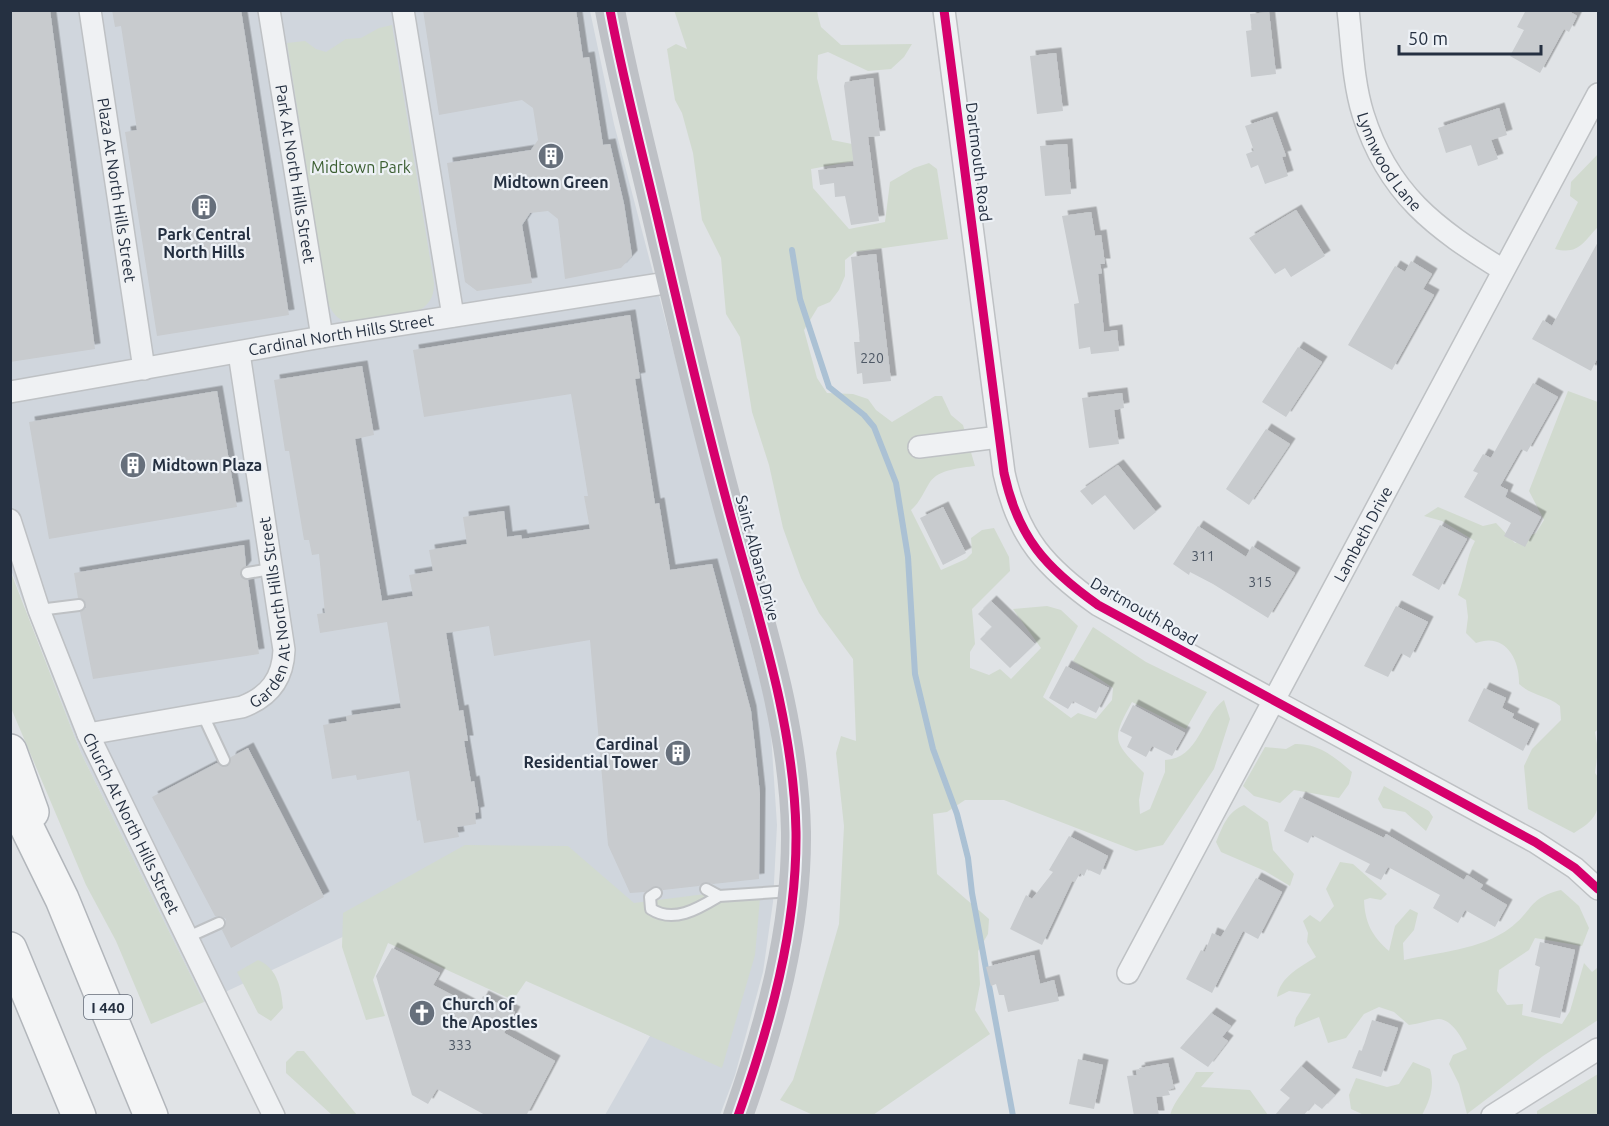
<svg xmlns="http://www.w3.org/2000/svg" width="1609" height="1126" viewBox="0 0 1609 1126" font-family="Ubuntu,sans-serif">
  <style>
    .built { fill: #d0d6dd }
    .green { fill: #d1dacf }
    .lines { fill: none; stroke-linecap: round; stroke-linejoin: round }
    .stream { stroke: #abc1d4; stroke-width: 6 }
    .building { fill: #c8cbce; filter: url(#shadow) }
    .lane-casing { stroke: #bec1c4; stroke-width: 14 }
    .street-casing { stroke: #bec1c4; stroke-width: 24 }
    .highway-casing { stroke: #b2b6bb; stroke-width: 36 }
    .lane { stroke: #eff1f3; stroke-width: 10 }
    .street { stroke: #eff1f3; stroke-width: 21 }
    .secondary { stroke: #bec1c6; stroke-width: 30 }
    .highway { stroke: #f4f5f6; stroke-width: 33 }
    .cycleway-casing { stroke: #edf1f6; stroke-width: 13 }
    .cycleway { stroke: #d6006c; stroke-width: 9 }
    .labels { text-anchor: middle; dominant-baseline: central; stroke-width: 4.5; stroke-linejoin: round; paint-order: stroke }
    .number-label { font-size: 14px; fill: #4e5865 }
    .shield { fill: #edf1f6; stroke: #616a77; stroke-width: 1.5 }
    .shield-label { font-size: 15px; font-weight: bold; fill: #253041 }
    .street-label { font-size: 16px; fill: #253041; stroke: #edf1f6 }
    .park-label { font-size: 16px; fill: #3b5e31; stroke: #edf1f6 }
    .poi-label { font-size: 16px; font-weight: bold; fill: #253041; stroke: #edf1f6 }
  </style>
  <defs>
    <filter id="shadow"><feDropShadow dx="5.5" dy="-5.5" stdDeviation="0" flood-color="#0004"/></filter>
  </defs>
  <rect width="100%" height="100%" fill="#e0e3e6"/>
  <path class="built" d="M11 11H590L614 124 770 719 777 825 773 902 763 972 735 1075 720 1115H605L650 1036 398 911 204 1002 81 753 11 570Z"/>
  <path class="green" d="M674 10 817 11 821 27 841 45 912 44 904 57 891 69 868 71 828 52 818 55 817 78 832 140 857 145 865 159 811 169 813 188 849 229 885 222 890 182 914 168 929 163 937 169 948 239 855 252 845 260V276L839 290 830 302 818 307 804 330 817 378 827 393 853 394 868 399 876 410 892 422 935 396H942L951 415 963 425 975 466C961 468 939 469 930 482 923 493 921 501 911 510L941 570 966 559 972 553 971 538 982 530 994 528 1009 557 1010 571 972 609 975 644 970 652V668L989 675 1000 669 1011 679 1041 648 1013 609 1047 606 1061 610 1078 626 1043 697 1071 718 1078 713 1096 719 1112 700 1113 688 1073 661 1093 627 1146 662 1207 692 1186 729 1132 702C1110 741 1114 742 1144 773L1139 800 1140 814 1150 809 1165 772V760C1199 759 1201 717 1224 700L1230 719 1214 769 1163 845 1136 851 1004 800H965L947 812 933 814 937 874 989 919 988 934 978 951 980 984 975 1010 990 1034 873 1115H813L780 1100 793 1080 806 1038 839 924 844 826 836 753 841 736 856 741 853 659 819 613 801 578 783 528 769 465 752 412 740 337 726 314 721 258 702 220 693 153 682 113 675 100 667 49 676 44 687 49Z
    M392 25 434 283C434 293 432 301 423 308 414 314 354 325 344 321 336 318 332 311 328 304L287 43 305 41 316 49 326 52 346 39 361 38 379 28Z
    M1598 154V227C1583 242 1579 255 1555 249L1578 202 1570 196 1571 182Z
    M1568 391 1598 402V729L1595 732 1598 750 1595 773 1598 777C1598 808 1603 816 1574 833L1528 809 1524 766 1532 749 1561 720 1560 706C1547 695 1532 696 1519 684 1520 658 1504 632 1476 643L1466 633 1468 617 1466 600 1458 595C1465 578 1466 557 1475 541L1442 521 1424 516 1438 507 1483 526 1496 523 1515 543 1536 533 1544 520 1529 491Z
    M10 570 81 753 204 1002 151 1024 116 941 86 885 11 708Z
    M1295 744C1318 743 1335 757 1352 772L1349 784 1339 798 1294 790 1280 803 1254 796 1243 786 1265 747 1286 749Z
    M1384 786 1429 811 1433 817 1426 831 1405 812 1383 808 1378 799Z
    M1244 805 1268 822 1273 850 1294 874 1290 886 1265 871 1221 852 1216 842C1223 826 1227 812 1244 805Z
    M465 845 568 846 634 903 761 887 755 955 722 1068 526 981 513 1000 388 943 373 980 385 1016 366 1020 342 947 343 913Z
    M1340 862 1353 864 1387 894 1381 900 1370 898 1364 900C1365 923 1372 936 1389 951L1395 926 1410 909 1418 913 1414 930 1403 943 1404 960C1438 952 1481 950 1510 928 1533 911 1528 898 1561 890L1579 906 1589 928 1582 946 1535 938 1529 950 1499 970 1497 991 1507 1005 1523 1004 1522 1015 1562 1024 1570 1011 1584 963 1592 972 1597 968 1598 955V1020L1543 1056 1467 1114 1459 1084 1449 1064 1453 1055 1467 1049C1463 1039 1451 1018 1438 1019 1429 1020 1419 1024 1409 1025L1394 1012 1379 1007 1364 1014 1346 1038 1328 1043 1319 1017 1294 1027 1296 1018 1311 994 1289 991 1277 997C1280 977 1300 967 1316 957L1307 942 1308 933 1303 921 1310 915 1320 922 1334 906 1326 889Z
    M258 960C278 969 281 988 283 1008L271 1021 258 1013 237 972Z
    M297 1051H304L357 1115H332L286 1073V1062Z
    M1413 1062 1430 1069C1435 1086 1430 1100 1422 1115H1364L1351 1109 1349 1095 1356 1078 1387 1087 1399 1084Z
    M1196 1072H1214L1201 1087 1250 1090 1268 1115H1170C1174 1100 1189 1086 1196 1072Z
    M1598 1074V1115H1537V1111Z"/>
  <g class="lines">
    <path class="stream" d="M792 250 800 299 829 387 864 415 874 427 896 483 908 557 915 674 933 749 957 814 968 858 972 893 1013 1116"/>
  </g>
  <path class="building" d="M10 10H50L95 349 10 362Z
    M112 10H241L289 315 157 336 125 132 137 130 121 26 115 27Z
    M423 10H576L583 58 589 57 603 145 610 144 624 204 632 256 621 268 565 279 558 219 548 211 530 213 522 225 532 283 477 291 465 282 447 163 531 150 538 140 533 108 522 100 439 115Z
    M1526 10H1567L1577 16 1569 32 1564 29 1540 73 1510 56 1524 30 1517 27Z
    M1269 12 1276 74 1251 77 1246 31 1252 30 1250 14Z
    M1056 53 1063 111 1037 114 1030 56Z
    M873 78 880 136 868 137 879 221 851 225 845 196 835 197 834 183 820 185 818 170 854 166 844 86 845 82Z
    M1499 108 1507 135 1491 140 1498 159 1478 166 1471 145 1446 153 1438 128Z
    M1272 117 1286 156 1282 157 1288 176 1265 184 1258 165 1251 168 1246 154 1254 151 1245 126Z
    M1067 144 1071 194 1045 196 1040 146Z
    M1296 210 1325 256 1291 277 1285 268 1275 274 1249 238Z
    M1091 212 1095 236 1101 235 1105 264H1100L1102 273 1098 274 1104 332 1117 330 1119 351 1091 354 1090 347 1079 349 1074 304 1079 303 1062 216Z
    M1599 240V355L1591 371 1532 339 1543 320 1552 326Z
    M876 254 891 381 863 384 862 373 857 374 854 342H860L851 257Z
    M1411 261 1432 274 1423 289 1434 295 1392 370 1348 345 1395 266 1405 272Z
    M630 315 640 378 635 379 655 504 659 503 670 570 712 564 751 711 760 794 759 879 713 884 705 882 699 886 663 890 655 886 645 892 630 893 608 845 590 640 494 656 489 626 446 633 459 711 463 710 468 741H464L471 782 474 781 479 812 475 813 476 824 457 827 459 837 424 843 420 820 417 821 409 771 357 780 356 775 332 779 323 725 347 721 346 716 401 708 387 622 320 633 317 614 325 613 319 554 312 555 309 540H304L289 451H285L274 380 362 366 374 435 355 439 382 601 413 596 409 575 433 571 429 550 467 544 463 517 504 511 507 537 521 535 522 539 590 529 584 496H588L571 394 424 417 413 350Z
    M1298 347 1322 362 1286 417 1262 402Z
    M1533 383 1558 397 1527 452 1521 449 1500 486 1508 490 1505 497 1541 517 1525 547 1504 536 1511 523 1464 497 1478 473 1473 471 1483 454 1491 458Z
    M217 391 237 507 49 539 29 422Z
    M1122 393 1124 408 1114 410 1119 444 1089 448 1082 398Z
    M1266 429 1290 444 1249 505 1226 489Z
    M1118 465 1156 512 1134 530 1105 495 1092 505 1080 491Z
    M943 507 966 553 943 565 920 518Z
    M1440 525 1467 539 1439 590 1412 575Z
    M1198 526 1246 557 1252 546 1295 573 1268 618 1213 584 1190 572 1189 575 1173 564Z
    M244 545 246 566 240 574 242 578 248 580 259 654 93 679 80 612 86 608V603L78 598 74 573Z
    M991 601 1035 644 1010 668 980 639 992 627 978 614Z
    M1396 606 1428 622 1410 658 1401 653 1388 677 1364 666Z
    M1066 666 1109 688 1096 713 1073 701 1068 709 1049 698Z
    M1484 688 1506 698 1502 708 1514 714 1512 718 1534 729 1523 751 1468 721Z
    M1133 705 1185 733 1172 756 1152 746 1146 757 1127 747 1132 737 1120 731Z
    M248 748 324 897 231 948 222 930 226 924V919L220 916H215L152 797 217 763 223 767 228 766 231 757Z
    M1300 797 1384 838 1386 834 1464 880 1467 875 1483 885 1480 889 1507 905 1495 927 1465 910 1458 923 1433 908 1440 895 1388 867 1381 880 1365 872 1370 864 1312 835 1308 843 1284 831Z
    M1069 836 1108 856 1100 875 1087 869 1084 876 1080 873 1075 882 1072 881 1042 945 1010 929 1026 895 1032 899 1053 872 1049 870Z
    M1256 878 1282 892 1258 939 1243 931 1212 993 1186 979 1201 950 1205 952 1212 933 1221 937Z
    M1540 942 1575 950 1560 1018 1531 1012 1540 967 1535 965Z
    M392 948 440 973 433 985 477 1008 483 996 515 1012 504 1033 555 1061 526 1116H487L437 1089 428 1104 412 1095 376 976Z
    M1034 955 1040 984 1054 980 1059 1001 1008 1012 1004 995H999L996 984 991 986 986 967Z
    M1211 1013 1231 1026 1222 1037 1228 1041 1208 1067 1180 1048Z
    M1372 1020 1398 1028 1381 1077 1352 1068 1359 1050 1362 1051Z
    M1078 1059 1103 1065 1094 1109 1069 1104Z
    M1168 1063 1174 1088 1168 1090 1170 1095 1156 1097 1159 1116H1134L1127 1076 1137 1075 1136 1071 1140 1070 1139 1068Z
    M1301 1066 1335 1095 1322 1109 1314 1103 1303 1116H1274L1290 1098 1280 1090Z"/>
  <g class="lines">
    <defs>
      <path id="lane" d="M247 573 271 569
        M39 610 79 605
        M202 713 224 760
        M706 889 719 896 792 891
        M656 893 650 897 651 909C674 924 699 908 719 896
        M188 937 219 923"/>
      <g id="street">
        <path id="s1" d="M90 10 144 369"/>
        <path id="s2" d="M269 10 322 337"/>
        <path d="M403 10 453 316"/>
        <path d="M944 10 1004 473C1018 538 1046 568 1098 605L1535 842 1575 868 1598 889"/>
        <path id="s3" d="M1348 10C1352 44 1353 82 1363 114 1388 194 1435 228 1503 270"/>
        <path id="s4" d="M10 392 322 337 672 282"/>
        <path d="M919 447 999 437"/>
        <path id="s5" d="M10 520 39 610 88 734 274 1116"/>
        <path id="s6" d="M88 734 242 707C269 697 283 679 284 650L239 353"/>
        <path id="s7" d="M1128 973 1598 94"/>
        <path d="M1492 1116 1598 1049"/>
      </g>
      <path id="highway" d="M10 751 32 812
        M10 793 62 899 151 1116
        M10 949 79 1116"/>
    </defs>
    <use href="#lane" class="lane-casing"/>
    <use href="#street" class="street-casing"/>
    <use href="#highway" class="highway-casing"/>
    <use href="#lane" class="lane"/>
    <use href="#street" class="street"/>
    <path class="secondary" d="M610 10C623 79 641 148 657 216 681 318 704 420 732 521 760 623 794 725 796 832 797 930 770 1025 738 1116"/>
    <use href="#highway" class="highway"/>
    <defs>
      <path id="cycleway" d="M610 10C623 79 641 148 657 216 681 318 704 420 732 521 760 623 794 725 796 832 797 930 770 1025 738 1116
        M944 10 1004 473C1018 538 1046 568 1098 605L1535 842 1575 868 1598 889"/>
    </defs>
    <use href="#cycleway" class="cycleway-casing"/>
    <use href="#cycleway" class="cycleway"/>
  </g>
  <defs>
    <symbol id="building-disc" viewBox="-11 -11 22 22"><circle r="9.5" fill="#666f7b" stroke="#edf1f6"/><path d="M-4-6H4V6H1V3H-1V6H-4ZM-2.5-4.3h1.7v1.8h-1.7ZM.8-4.3h1.7v1.8H.8ZM-2.5-1h1.7V.8h-1.7ZM.8-1h1.7V.8H.8Z" fill="#fff"/></symbol>
    <symbol id="church-disc" viewBox="-11 -11 22 22"><circle r="9.5" fill="#666f7b" stroke="#edf1f6"/><path d="M-1.2-6h2.4v3.5h3.3v2.4h-3.3V6h-2.4V-.1h-3.3v-2.4h3.3Z" fill="#fff"/></symbol>
  </defs>
  <g fill-rule="evenodd">
    <use href="#building-disc" x="536" y="141" width="30" height="30"/>
    <use href="#building-disc" x="189" y="192" width="30" height="30"/>
    <use href="#building-disc" x="118" y="450" width="30" height="30"/>
    <use href="#building-disc" x="663" y="738" width="30" height="30"/>
    <use href="#church-disc" x="407" y="998" width="30" height="30"/>
  </g>
  <g class="labels">
    <g class="number-label">
      <text x="872" y="358">220</text>
      <text x="1203" y="556">311</text>
      <text x="1260" y="582">315</text>
      <text x="460" y="1045">333</text>
    </g>
    <rect class="shield" x="84" y="995" width="48" height="24" rx="4.5"/>
    <g class="shield-label">
      <text x="108" y="1007">I 440</text>
    </g>
    <g class="street-label">
      <text stroke="none"><textPath href="#s3" startOffset="160">Lynnwood Lane</textPath></text>
      <text transform="translate(979 162) rotate(83)">Dartmouth Road</text>
      <text stroke="none"><textPath href="#s2" startOffset="166">Park At North Hills Street</textPath></text>
      <text stroke="none"><textPath href="#s1" startOffset="182">Plaza At North Hills Street</textPath></text>
      <text stroke="none"><textPath href="#s4" startOffset="336">Cardinal North Hills Street</textPath></text>
      <text stroke="none"><textPath href="#s7" startOffset="498">Lambeth Drive</textPath></text>
      <text transform="translate(758 558) rotate(75)">Saint Albans Drive</text>
      <text stroke="none"><textPath href="#s6" startOffset="266">Garden At North Hills Street</textPath></text>
      <text transform="translate(1144 611) rotate(30)">Dartmouth Road</text>
      <text stroke="none"><textPath href="#s5" startOffset="327">Church At North Hills Street</textPath></text>
    </g>
    <g class="park-label">
      <text x="361" y="167">Midtown Park</text>
    </g>
    <g class="poi-label">
      <text x="551" y="182">Midtown Green</text>
      <text x="204" y="234">Park Central<tspan x="204" dy="18">North Hills</tspan></text>
      <text x="152" y="465" text-anchor="start">Midtown Plaza</text>
      <text x="658" y="744" text-anchor="end">Cardinal<tspan x="658" dy="18">Residential Tower</tspan></text>
      <text x="442" y="1004" text-anchor="start">Church of<tspan x="442" dy="18">the Apostles</tspan></text>
    </g>
  </g>
  <rect width="1609" height="1126" fill="none" stroke="#253041" stroke-width="24"/>
  <path d="M1399 45v9h142v-9" fill="none" stroke="#253041" stroke-width="3"/>
  <text x="1408" y="45" font-size="18" fill="#253041" stroke="#edf1f6" stroke-width="4.5" paint-order="stroke">50 m</text>
</svg>
